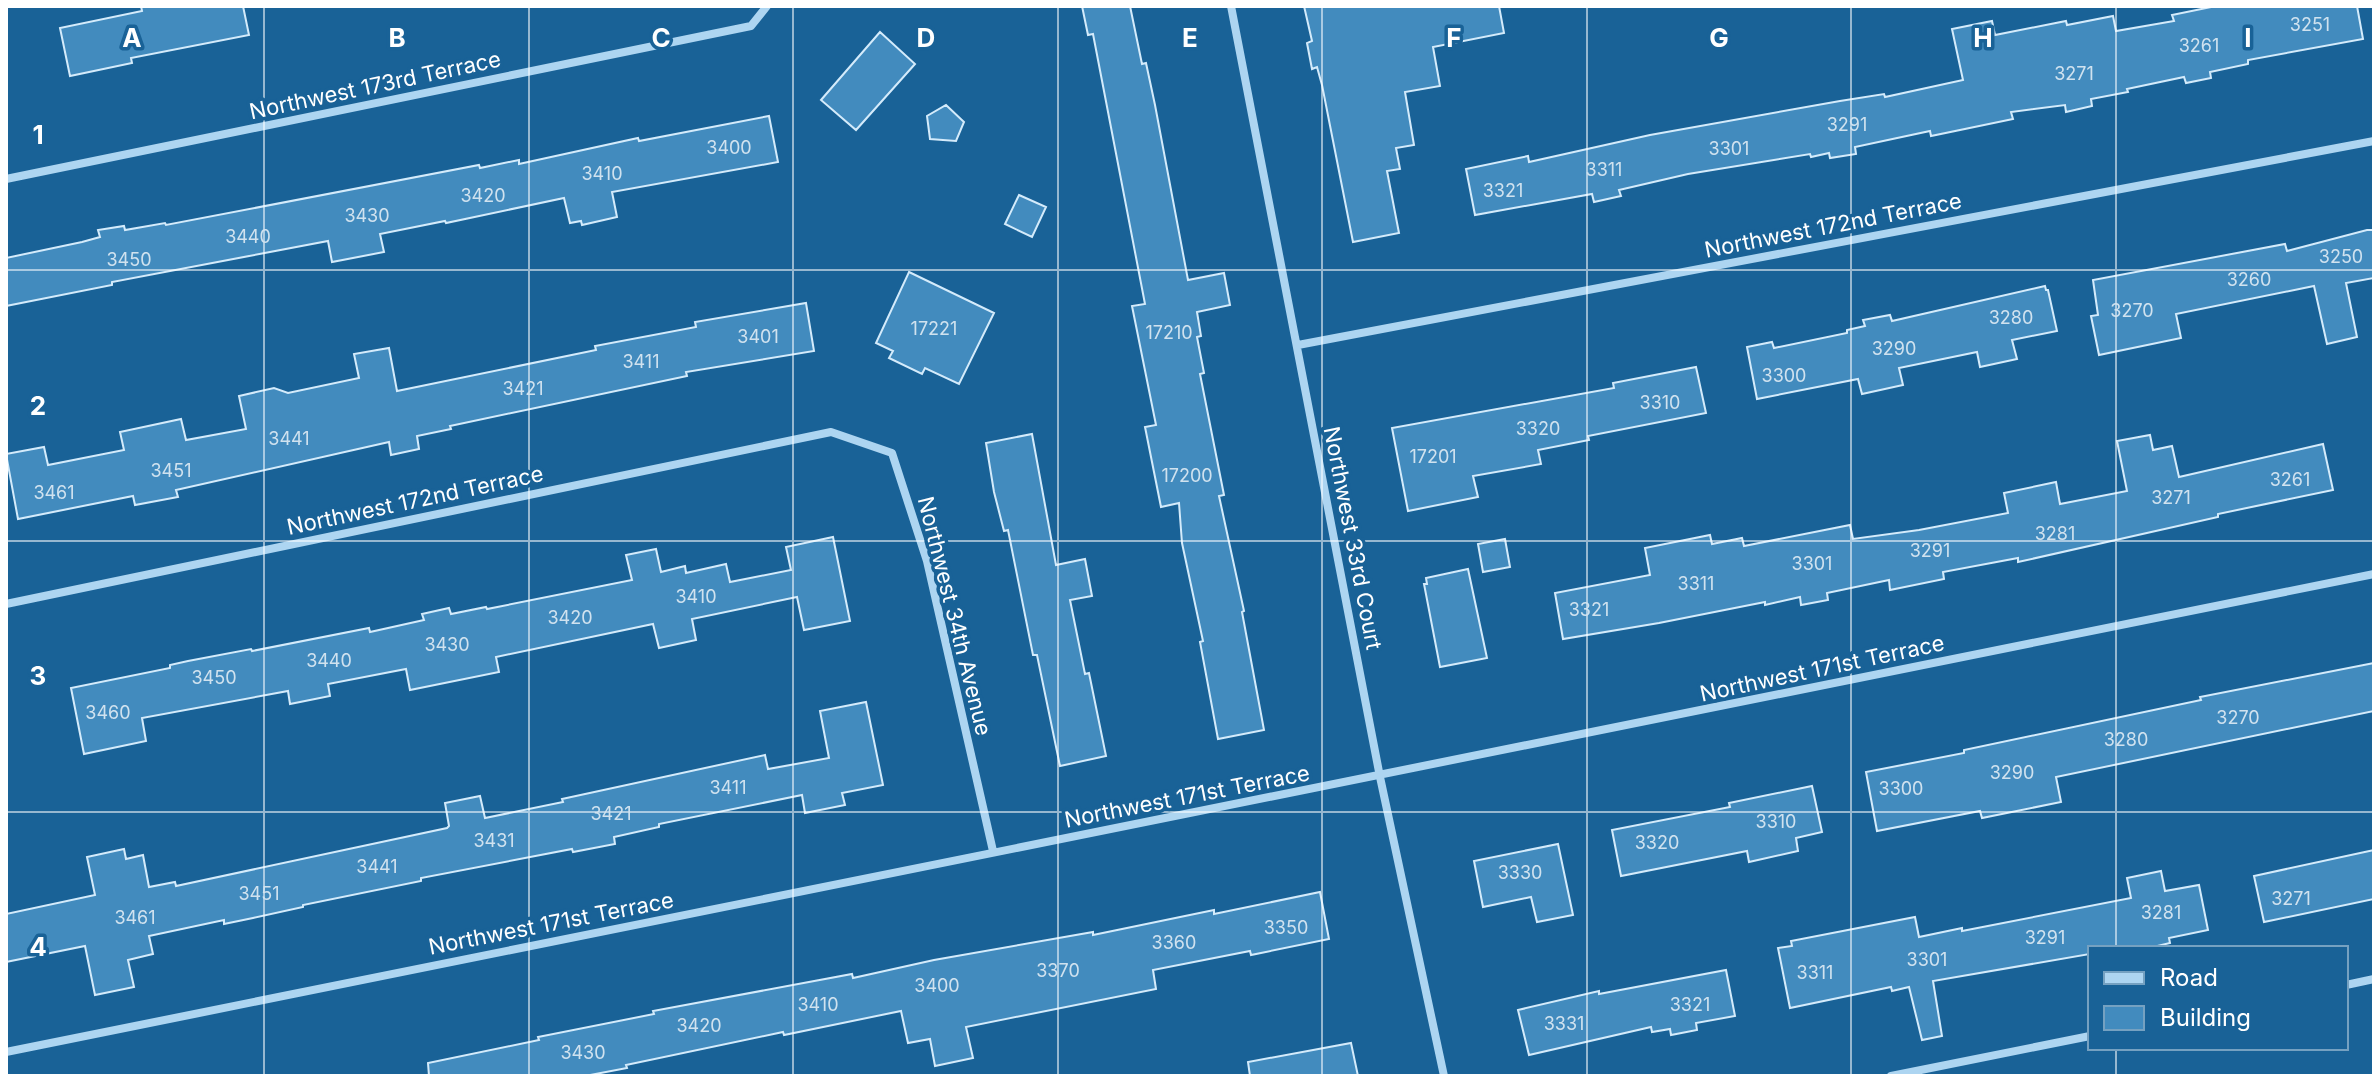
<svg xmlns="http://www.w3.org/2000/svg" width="2380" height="1082" viewBox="0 0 2380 1082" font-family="Inter,sans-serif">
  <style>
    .building { fill: #428bbe; stroke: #d4ebfb; stroke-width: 2 }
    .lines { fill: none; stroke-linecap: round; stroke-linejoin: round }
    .minor { stroke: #add5f1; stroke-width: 8 }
    .grid { fill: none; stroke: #fff; stroke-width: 2; stroke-opacity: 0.55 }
    .labels { text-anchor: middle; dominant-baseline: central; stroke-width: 7; stroke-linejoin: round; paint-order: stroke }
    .number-label { font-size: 18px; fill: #d0e2ef }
    .street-label { font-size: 22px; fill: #fff; stroke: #196297 }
    .grid-label { font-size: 26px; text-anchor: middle; font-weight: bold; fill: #fff; stroke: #196297; stroke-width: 7; stroke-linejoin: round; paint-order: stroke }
  </style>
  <rect width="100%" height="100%" fill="#196297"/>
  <path class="building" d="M141 6H243L249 35 131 58 132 63 70 76 60 28 142 11Z
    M1082 6H1130L1142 64 1146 63 1155 105 1188 280 1224 273 1230 305 1197 312 1201 336 1197 337 1204 373 1200 374 1224 495 1219 496 1244 611 1242 612 1264 730 1218 739 1200 642 1203 641 1182 543 1179 503 1161 507 1145 427 1156 425 1132 306 1145 304 1093 34 1088 35Z
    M1304 6H1499L1504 33 1433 47 1440 86 1405 92 1414 145 1396 148 1400 169 1387 171 1399 233 1353 242 1322 85 1317 67 1312 69 1307 43 1312 41Z
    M2216 6H2357L2363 39 2248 60V64L2210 72 2211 78 2186 83 2184 77 2127 89 2128 92 2091 99 2092 106 2066 112 2065 105 2011 112 2013 119 1931 136 1930 131 1855 147 1856 154 1830 158 1829 153 1811 157 1810 154 1688 174 1619 190 1621 196 1594 202 1592 194 1475 215 1466 169 1528 156 1529 162 1650 135 1840 101 1884 94 1885 97 1963 80 1952 29 1992 21 1995 35 2066 21 2067 25 2113 16 2116 31 2174 21 2172 15Z
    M880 32 915 64 856 130 821 100Z
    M946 105 964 122 956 141 930 139 927 116Z
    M769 116 778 162 612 192 617 217 582 225 581 221 570 223 564 198 446 223 445 221 380 234 384 252 332 262 328 241 112 282V285L6 306V258L82 242 100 237 98 230 124 226 125 230 165 223 166 225 479 165 480 168 519 160V164L638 138 639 141Z
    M1019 195 1046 207 1032 237 1005 224Z
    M2367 230H2374V278L2346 283 2357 337 2327 344 2314 286 2176 314 2181 338 2099 355 2091 316 2098 315 2093 280 2285 244 2287 251Z
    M909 272 994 313 959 384 925 368 922 374 889 358 893 351 876 343Z
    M2045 286 2046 290H2048L2057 331 2012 340 2017 359 1980 367 1977 352 1899 368 1903 385 1862 394 1858 379 1757 399 1747 347 1772 342 1774 348 1847 333V330L1865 326 1863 320 1890 315 1892 321Z
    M806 303 814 351 686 372 687 376 450 426 451 429 417 436 419 449 391 455 389 442 176 490 178 497 135 505 133 496 18 519 6 454 44 447 48 465 124 450 120 432 181 419 186 440 246 429 239 396 274 388 288 393 359 378 354 354 389 348 397 391 596 350 595 346 696 327 695 322Z
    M1696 367 1706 413 1588 436 1589 440 1538 450 1541 464 1473 476 1478 497 1408 511 1392 428 1614 388 1613 383Z
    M1032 434 1056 565 1085 559 1092 596 1070 600 1085 674 1089 673 1106 756 1060 766 1037 655H1033L1008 530 1004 531 994 492 986 443Z
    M2150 435 2153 450 2172 446 2179 477 2323 444 2333 490 2218 514V517L2018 562V558L1943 572 1944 579 1890 590 1889 580 1827 593 1828 600 1801 605 1800 597 1765 605V602L1659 623 1563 639 1555 593 1650 575 1645 548 1710 535 1712 544 1742 538 1744 546 1850 525 1853 539 1919 530 2008 513 2004 493 2056 482 2060 504 2127 491 2117 441Z
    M833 537 850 621 804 630 797 597 692 619 696 640 659 648 653 624 496 657 499 672 410 690 406 669 328 684 330 696 290 704 288 691 142 718 146 741 84 754 71 688 170 668V665L188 661 251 649 252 651 369 628 370 632 424 620 422 614 449 608 451 614 486 607 487 609 632 580 626 555 656 549 661 572 685 566 686 573 726 564 730 582 791 570 786 547Z
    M1505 539 1510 567 1483 572 1478 544Z
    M1468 569 1487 658 1440 667 1424 584H1427L1426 578Z
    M2374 663V711L2056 777 2061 802 1982 818 1980 811 1877 831 1866 772 1964 753V750L2201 700 2200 697Z
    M866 702 883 785 842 793 845 805 805 813 802 795 659 824V827L614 837 615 844 573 852 572 849 421 878V881L303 905V907L253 918 224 924V920L149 936 153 954 128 960 134 987 95 995 85 946 6 962V914L95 895 87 857 124 849 126 859 143 855 149 887 175 882 176 886 447 828 449 826 445 803 480 796 485 818 563 802 562 799 765 755 768 769 829 758 820 711Z
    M1812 786 1822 832 1796 838 1798 851 1749 862 1747 851 1621 876 1612 830 1730 807 1729 803Z
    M1558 844 1573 915 1537 922 1531 897 1483 907 1474 861Z
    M2374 850V899L2264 922 2254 876Z
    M2161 871 2165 891 2199 885 2208 930 2169 938 2170 943 2149 948H2090V954L1933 981 1942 1036 1922 1040 1909 987 1892 991 1891 987 1790 1008 1778 948 1792 946 1791 941 1915 917 1919 937 1962 928V931L2131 898 2127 878Z
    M1320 892 1329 939 1251 955 1250 951 1153 970 1156 989 966 1027 973 1058 935 1066 930 1039 908 1043 901 1011 784 1035 783 1032 626 1065 627 1068 585 1076H429L428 1063 539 1040 538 1037 654 1014 653 1011 852 974 853 978 934 960 1093 932V935L1214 910V914Z
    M1726 970 1735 1016 1696 1023 1697 1030 1671 1035 1670 1029 1652 1032 1651 1027 1529 1055 1518 1010 1599 991V994Z
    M1351 1043 1358 1076H1250L1248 1062Z"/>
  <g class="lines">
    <path class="minor" d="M1231 6 1380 777 1444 1076
      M6 179 751 26 767 6
      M1298 345 2374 141
      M6 604 831 432 892 453 927 561 993 851
      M2346 985 2374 979
      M6 1052 2374 574
      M1891 1076 2090 1036"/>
  </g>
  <path class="grid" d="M264 6V1076M529 6V1076M793 6V1076M1058 6V1076M1322 6V1076M1587 6V1076M1851 6V1076M2116 6V948M6 270H2374M6 541H2374M6 812H2374M2116 1048V1076"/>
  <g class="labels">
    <g class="number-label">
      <text x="2310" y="24">3251</text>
      <text x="2199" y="45">3261</text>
      <text x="2074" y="73">3271</text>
      <text x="1847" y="124">3291</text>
      <text x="729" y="147">3400</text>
      <text x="1729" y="148">3301</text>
      <text x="1604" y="169">3311</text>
      <text x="602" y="173">3410</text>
      <text x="1503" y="190">3321</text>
      <text x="483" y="195">3420</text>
      <text x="367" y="215">3430</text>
      <text x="248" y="236">3440</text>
      <text x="2341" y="256">3250</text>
      <text x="129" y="259">3450</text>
      <text x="2249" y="279">3260</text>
      <text x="2132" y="310">3270</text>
      <text x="2011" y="317">3280</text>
      <text x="934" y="328">17221</text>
      <text x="1169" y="332">17210</text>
      <text x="758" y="336">3401</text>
      <text x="1894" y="348">3290</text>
      <text x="641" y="361">3411</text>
      <text x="1784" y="375">3300</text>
      <text x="523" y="388">3421</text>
      <text x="1660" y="402">3310</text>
      <text x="1538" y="428">3320</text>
      <text x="289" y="438">3441</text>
      <text x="1433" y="456">17201</text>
      <text x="171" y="470">3451</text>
      <text x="1187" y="475">17200</text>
      <text x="2290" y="479">3261</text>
      <text x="54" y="492">3461</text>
      <text x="2171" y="497">3271</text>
      <text x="2055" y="533">3281</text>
      <text x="1930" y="550">3291</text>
      <text x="1812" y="563">3301</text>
      <text x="1696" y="583">3311</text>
      <text x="696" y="596">3410</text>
      <text x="1589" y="609">3321</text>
      <text x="570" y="617">3420</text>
      <text x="447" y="644">3430</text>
      <text x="329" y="660">3440</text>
      <text x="214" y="677">3450</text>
      <text x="108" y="712">3460</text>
      <text x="2238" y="717">3270</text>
      <text x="2126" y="739">3280</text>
      <text x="2012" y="772">3290</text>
      <text x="728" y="787">3411</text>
      <text x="1901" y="788">3300</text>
      <text x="611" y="813">3421</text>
      <text x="1776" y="821">3310</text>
      <text x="494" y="840">3431</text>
      <text x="1657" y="842">3320</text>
      <text x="377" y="866">3441</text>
      <text x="1520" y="872">3330</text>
      <text x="259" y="893">3451</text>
      <text x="2291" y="898">3271</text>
      <text x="2161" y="912">3281</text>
      <text x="135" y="917">3461</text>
      <text x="1286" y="927">3350</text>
      <text x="2045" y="937">3291</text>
      <text x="1174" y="942">3360</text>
      <text x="1927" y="959">3301</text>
      <text x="1058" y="970">3370</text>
      <text x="1815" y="972">3311</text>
      <text x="937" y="985">3400</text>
      <text x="818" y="1004">3410</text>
      <text x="1690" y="1004">3321</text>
      <text x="1564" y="1023">3331</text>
      <text x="699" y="1025">3420</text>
      <text x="583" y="1052">3430</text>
    </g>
    <g class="street-label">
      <text transform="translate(375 85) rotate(-12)">Northwest 173rd Terrace</text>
      <text transform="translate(1833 225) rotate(-11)">Northwest 172nd Terrace</text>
      <text transform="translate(415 500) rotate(-12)">Northwest 172nd Terrace</text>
      <text transform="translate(1353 538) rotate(79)">Northwest 33rd Court</text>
      <text transform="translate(955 616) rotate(76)">Northwest 34th Avenue</text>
      <text transform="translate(1822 668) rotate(-12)">Northwest 171st Terrace</text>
      <text transform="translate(1187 796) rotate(-11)">Northwest 171st Terrace</text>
      <text transform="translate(551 923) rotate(-11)">Northwest 171st Terrace</text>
    </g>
  </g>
  <g class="grid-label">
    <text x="132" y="47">A</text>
    <text x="397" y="47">B</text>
    <text x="661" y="47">C</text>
    <text x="926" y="47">D</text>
    <text x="1190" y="47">E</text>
    <text x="1454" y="47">F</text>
    <text x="1719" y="47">G</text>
    <text x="1983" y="47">H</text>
    <text x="2248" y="47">I</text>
    <text x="38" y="144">1</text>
    <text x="38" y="415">2</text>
    <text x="38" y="685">3</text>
    <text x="38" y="956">4</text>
  </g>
  <rect width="2380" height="1082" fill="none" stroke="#ffffff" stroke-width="16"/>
  <rect x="2088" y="946" width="260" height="104" fill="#196297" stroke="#75a1c1" stroke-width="2"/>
  <rect x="2104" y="972" width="40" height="12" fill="#add5f1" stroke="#75a1c1" stroke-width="2"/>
  <text x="2160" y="986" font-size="24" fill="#ffffff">Road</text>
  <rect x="2104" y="1006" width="40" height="24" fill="#428bbe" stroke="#75a1c1" stroke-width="2"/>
  <text x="2160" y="1026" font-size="24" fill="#ffffff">Building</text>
</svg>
